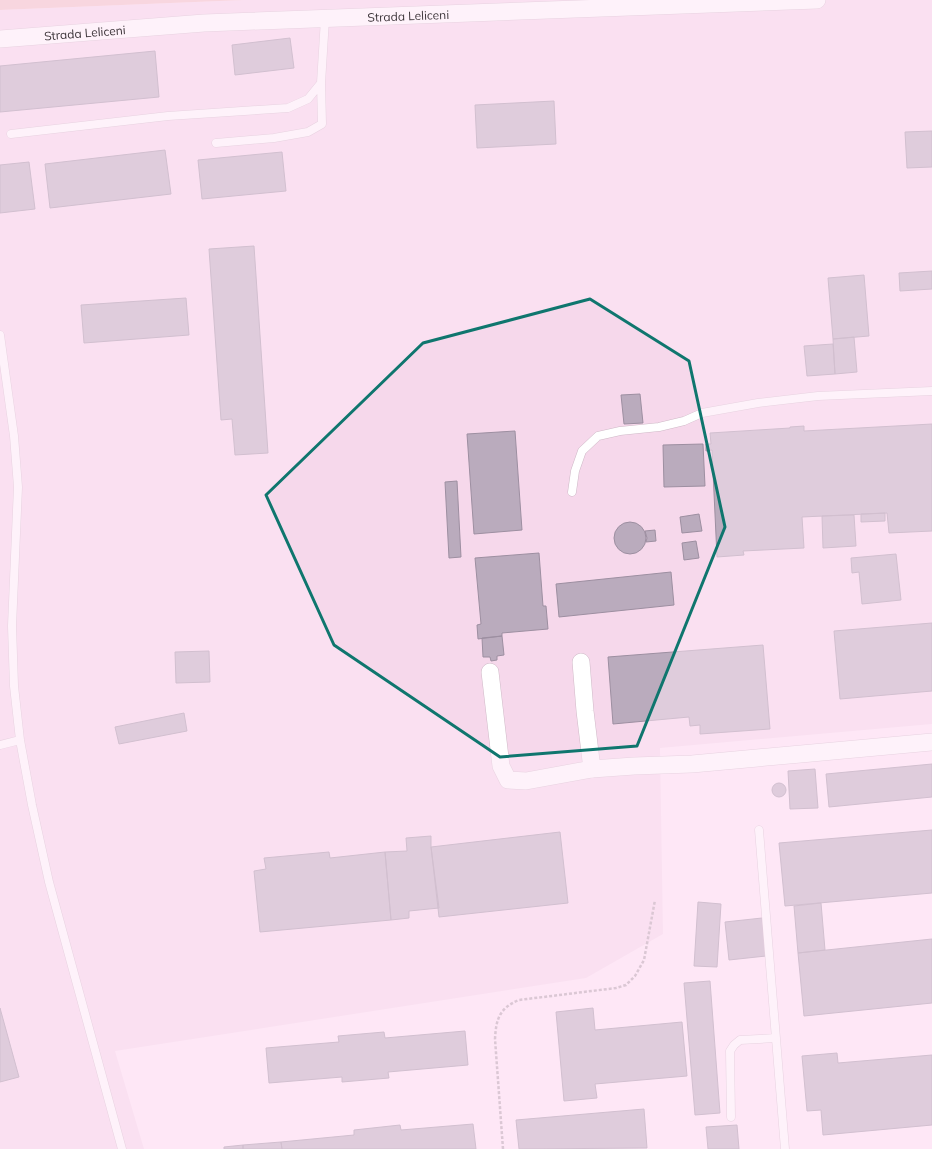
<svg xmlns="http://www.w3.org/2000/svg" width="932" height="1149" viewBox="0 0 932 1149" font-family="Mulish,sans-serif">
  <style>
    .built { fill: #f6d8eb }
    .green { fill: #f2c2c3 }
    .building { fill: #baabbd; stroke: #9d8fa1 }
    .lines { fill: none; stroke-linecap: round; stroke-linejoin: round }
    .service-casing { stroke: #cfb9c7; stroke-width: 9 }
    .minor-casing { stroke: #cfb9c7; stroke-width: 18 }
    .path { stroke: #b1a0ab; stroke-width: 2.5; stroke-dasharray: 3 2; stroke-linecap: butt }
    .service { stroke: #fff; stroke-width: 8 }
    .minor { stroke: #fff; stroke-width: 17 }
    .marked { fill: none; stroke: #0f766e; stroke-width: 3; stroke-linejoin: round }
    .labels { text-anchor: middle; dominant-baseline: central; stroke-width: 3; stroke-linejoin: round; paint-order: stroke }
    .street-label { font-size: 12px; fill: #3d353a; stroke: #fffafd }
  </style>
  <rect width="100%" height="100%" fill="#fee7f6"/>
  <path class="built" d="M244 0H932V724L660 748 663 934 586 978 115 1051 144 1149H0V10Z"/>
  <path class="green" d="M0 0H244L0 10Z"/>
  <path class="building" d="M290 38 294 68 235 75 232 45Z
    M155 51 159 97 0 112V66Z
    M554 101 556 144 477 148 475 105Z
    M932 131V167L907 168 905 132Z
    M165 150 171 194 50 208 45 164Z
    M282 152 286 191 202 199 198 160Z
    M29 162 35 209 0 213V165Z
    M254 246 268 453 235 455 232 419 221 420 209 249Z
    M932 271V289L900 291 899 273Z
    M864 275 869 336 833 339 828 278Z
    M186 298 189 335 84 343 81 305Z
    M854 337 857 372 835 374 833 339Z
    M833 344 835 374 807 376 804 346Z
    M640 394 643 423 624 424 621 395Z
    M932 424V531L889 533 887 513 802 517 804 548 743 551 744 555 717 557 712 450 706 451V444H711L710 433 790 428V427L804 426V431Z
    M515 431 522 530 474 534 467 434Z
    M703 444 705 486 664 487 663 445Z
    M457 481 461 557 449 558 445 482Z
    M885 513V521L861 522V514Z
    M699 514 702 531 682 533 680 517Z
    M854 515 856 546 823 548 822 516Z
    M614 538a16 16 0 1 1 32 0a16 16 0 1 1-32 0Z
    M655 530 656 541 646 542 647 538 645 531Z
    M696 541 699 558 684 560 682 543Z
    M539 553 543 606H546L548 629 502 633V636L478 639 477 625 481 624 475 558Z
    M896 554 901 600 862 604 859 572 852 573 851 558Z
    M671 572 674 605 559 617 556 584Z
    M932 623V691L840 699 834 631Z
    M502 636 504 655 497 656V660L491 661 490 657H483L482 638Z
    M763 645 770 729 700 734V725L690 726 689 717 613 724 608 657Z
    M209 651 210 682 176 683 175 652Z
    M184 713 187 731 119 744 115 727Z
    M932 764V797L829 807 826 774Z
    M815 769 818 808 790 809 788 771Z
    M772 790a7 7 0 1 1 14 0a7 7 0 1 1-14 0Z
    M932 830V893L785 906 779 843Z
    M560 832 568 903 439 917 431 847Z
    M431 836V847L439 908 409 911V918L391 920 385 852 407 851 406 838Z
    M329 852 330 858 385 852 391 920 260 932 254 871 266 869 264 858Z
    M698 902 721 904 717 967 694 966Z
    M821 903 825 950 798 953 794 906Z
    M762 918 766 956 729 960 725 922Z
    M932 939V1003L804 1016 798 953Z
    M710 981 720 1113 695 1115 684 983Z
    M0 1008 19 1077 0 1082Z
    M593 1008 595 1030 682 1022 687 1076 595 1084 597 1098 564 1101 556 1012Z
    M465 1031 468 1065 388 1072 389 1078 342 1082V1077L269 1083 266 1048 339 1042 338 1036 384 1032 385 1038Z
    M837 1053 838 1063 932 1055V1125L823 1135 821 1110 807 1111 802 1056Z
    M644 1109 647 1148 519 1149 516 1120Z
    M473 1124 476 1149H282L281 1142 354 1135V1130L400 1125 401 1130Z
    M737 1125 739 1149H708L706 1127Z
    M281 1142 282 1149H243V1145Z
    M243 1145V1149H224V1147Z"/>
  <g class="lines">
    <defs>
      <path id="service" d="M11 134 168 116 288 108 308 99 321 83 325 19
        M216 143 274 138 308 132 322 124 321 83
        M0 335 14 436 18 487 12 626 14 686 20 740 32 805 49 882 122 1149
        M572 492 575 471 582 451 598 436 620 431 659 427 684 421 702 413 758 403 818 396 932 391
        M0 745 20 740
        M759 830 785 1149
        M731 1117 730 1051 734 1045 740 1040 776 1038"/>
      <g id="minor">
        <path id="s1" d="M0 39 204 23 817 0"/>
        <path d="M581 662 585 711 592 769 634 766 692 764 932 742"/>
        <path d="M490 672 501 766 508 780 526 781 592 769"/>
      </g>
    </defs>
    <use href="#service" class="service-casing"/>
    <use href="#minor" class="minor-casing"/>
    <path class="path" d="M503 1149 495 1039C496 1020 499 1008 519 1000L616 988 626 985 635 976 644 960 655 900"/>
    <use href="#service" class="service"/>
    <use href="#minor" class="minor"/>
  </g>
  <path d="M0 0H932V1149H0ZM590 299 689 361 725 527 637 746 500 757 334 645 266 495 423 343Z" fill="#fee7f6" fill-opacity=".55" fill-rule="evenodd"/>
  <path class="marked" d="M590 299 689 361 725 527 637 746 500 757 334 645 266 495 423 343Z"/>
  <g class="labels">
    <g class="street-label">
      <text stroke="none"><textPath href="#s1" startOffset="409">Strada Leliceni</textPath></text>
      <text stroke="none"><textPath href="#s1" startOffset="85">Strada Leliceni</textPath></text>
    </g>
  </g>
</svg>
